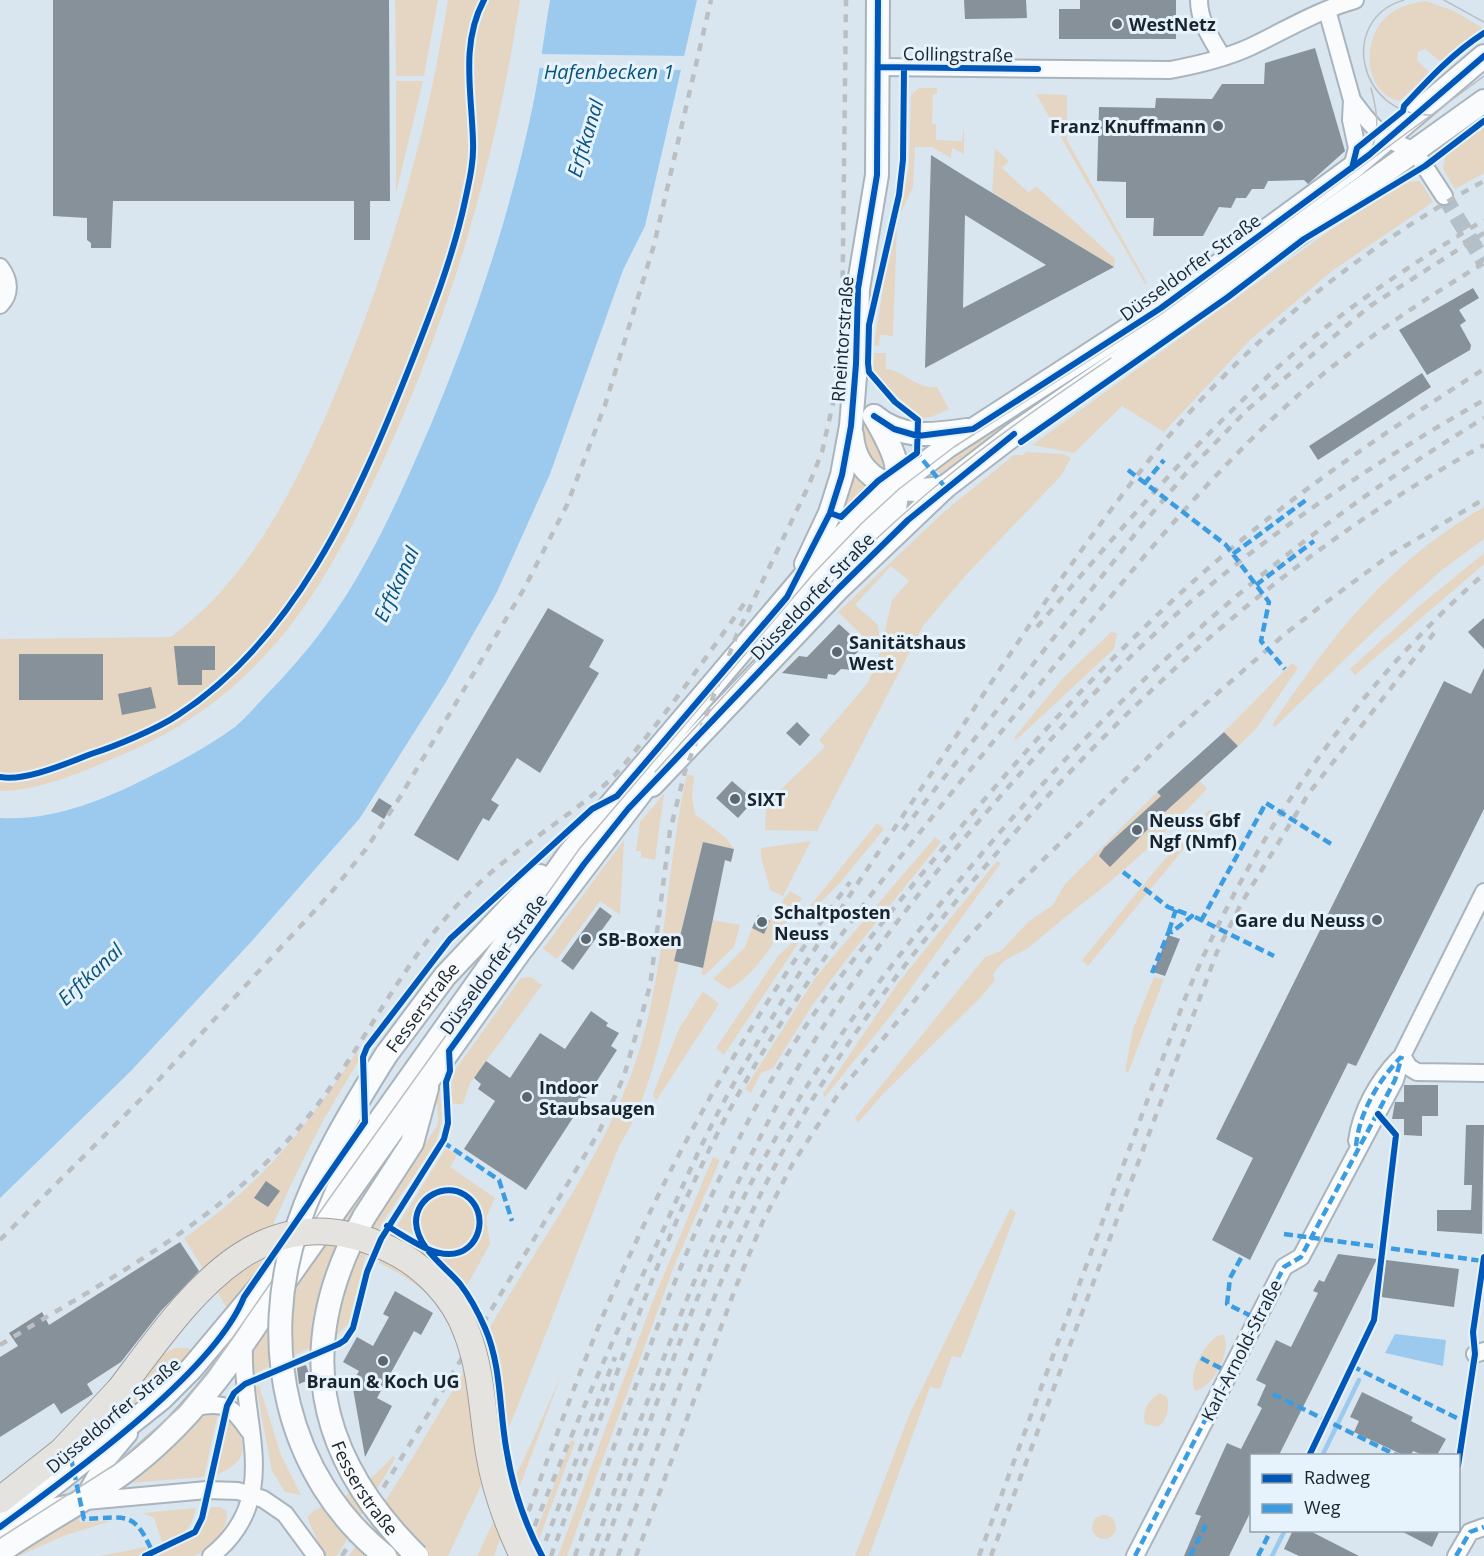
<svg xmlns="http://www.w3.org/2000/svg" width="1484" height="1556" viewBox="0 0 1484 1556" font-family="'Open Sans',sans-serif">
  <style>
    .green { fill: #e4d6c3 }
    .water { fill: #9bcaee }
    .pier { fill: #d9e6f0 }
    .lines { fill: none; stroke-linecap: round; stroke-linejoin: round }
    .stream { stroke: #9bcaee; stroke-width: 4.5 }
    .building { fill: #87919a; fill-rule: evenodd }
    .street-tunnel { stroke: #b3bfc9; stroke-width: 16; stroke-dasharray: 16 8; stroke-linecap: butt }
    .street-casing { stroke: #a9b4bd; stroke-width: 20 }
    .secondary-casing { stroke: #a9b4bd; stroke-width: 26 }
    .primary-casing { stroke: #9f9e9b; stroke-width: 28 }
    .street { stroke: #f9fbfd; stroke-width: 16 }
    .secondary { stroke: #f9fbfd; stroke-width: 22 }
    .primary { stroke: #e5e3e0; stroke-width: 26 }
    .tram { stroke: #bbbfc2; stroke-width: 1.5 }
    .rail { stroke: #bbbfc2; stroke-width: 4.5; stroke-dasharray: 8 8; stroke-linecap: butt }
    .secondary-bridge-casing { stroke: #a9b4bd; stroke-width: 26; stroke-linecap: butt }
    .primary-bridge-casing { stroke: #9f9e9b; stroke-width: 28; stroke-linecap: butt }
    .secondary-bridge { stroke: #f9fbfd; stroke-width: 22 }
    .primary-bridge { stroke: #e5e3e0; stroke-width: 26 }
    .quiet { stroke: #3b9ce1; stroke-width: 4.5; stroke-dasharray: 9 4.5; stroke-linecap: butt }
    .cycleway-casing { stroke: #e6f2fc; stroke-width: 10 }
    .cycleway { stroke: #0057b8; stroke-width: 6 }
    .poi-dot { fill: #5c6871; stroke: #e6f2fc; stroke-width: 2 }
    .labels { text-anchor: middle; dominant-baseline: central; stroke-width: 6; stroke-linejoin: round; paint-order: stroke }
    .poi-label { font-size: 18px; font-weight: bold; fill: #19242d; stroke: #e6f2fc; text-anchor: start }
    .street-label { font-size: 18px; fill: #19242d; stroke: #e6f2fc }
    .water-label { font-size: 20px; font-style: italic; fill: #09537f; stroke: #e6f2fc }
  </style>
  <rect width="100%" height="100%" fill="#d9e6f0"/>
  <path class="green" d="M395 0H438L424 76H396Z
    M448 0H520C495 164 449 321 378 472 346 542 311 609 256 665 215 707 167 737 112 759 78 774 37 791 0 791V639L171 637C253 576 297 483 336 392 389 266 427 135 448 0Z
    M1426 1 1454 11 1484 29 1461 44 1441 62 1425 49 1418 52 1417 60 1430 73 1399 101C1362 91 1362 38 1387 16 1399 6 1412 3 1426 1Z
    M396 81H423L396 193Z
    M919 88H937V94H933L932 124H936V140L962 141 964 126V154L952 148 951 158 932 147H915L913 187 899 216 909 167 911 95Z
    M1036 94 1067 95V140L1147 283 1145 284Z
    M1484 124V173L1455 189 1443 169 1445 157Z
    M995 148 1009 161 1002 168 1029 193 1036 186 1115 259 1114 267 992 192Z
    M1420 181 1433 202 1332 271 1250 340 1164 432 1122 406 1074 453 1032 445 1329 231 1405 182Z
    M897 227 893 336 880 335 879 346 874 345 888 258Z
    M874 353H886V369C905 371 916 389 937 387L949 409C942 412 930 419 922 418 911 416 877 383 874 372 873 366 874 359 874 353Z
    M1028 404 1032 408 950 470 941 475 934 467Z
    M861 412H865L893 465 884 472C859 452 861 442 861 412Z
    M1026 452 1064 454 1071 458 1060 477 966 575 923 626 817 831 765 830 766 806 771 799 825 747 819 740 868 683 880 653 892 600 909 581 891 566 855 605 878 625 879 635 875 648 838 612 945 511 1014 455H1023Z
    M853 467 871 484 840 513Z
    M1484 507V539L1442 570 1375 630 1275 727 1272 725C1334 633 1387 564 1484 507Z
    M1484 553V564L1355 675 1350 669 1417 608Z
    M1111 632 1117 633 1114 649 1016 740 1014 738 1063 678Z
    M1292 663 1298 668 1256 729 1238 746 1224 732Z
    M687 774 694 776 692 797 695 814 726 838 734 849 703 842 674 961 679 962C665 1019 651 1098 619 1146L513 1418 448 1556H349C405 1475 453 1389 503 1305 554 1221 615 1137 642 1041 667 954 667 862 687 774Z
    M1199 780 1207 789C1167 831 1125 872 1078 907 1062 920 1047 932 1032 945 1016 958 1005 954 993 975L995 980 981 997 884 1093 858 1123 855 1118 985 957 1001 951 1029 921 1053 905 1065 884 1157 792 1171 807Z
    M664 794 655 860 641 857V851H636L640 822Z
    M1210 809 1213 813 1088 966 1082 960 1158 867Z
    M877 823 884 829 839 884 798 925V921Z
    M935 837 941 842 846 960 813 1004 773 1068 761 1073 751 1093 745 1089 815 978Z
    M624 840 620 915 600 901 557 959 543 949Z
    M811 841 783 896 770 890C768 878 759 857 761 848Z
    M997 861 1001 863 896 1009 825 1097 823 1094 898 983Z
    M790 891 802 898C784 925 758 976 729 989L713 979 745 947 752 928 764 933 774 912 780 910 783 900Z
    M713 920 740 925 734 947 705 975 701 974Z
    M796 939 799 942 724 1055 716 1048 778 956Z
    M531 977 542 985 470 1083 463 1104H453L451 1088 453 1073 521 978Z
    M1154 977 1164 979 1128 1073 1125 1071 1133 1029Z
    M703 991 719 1004 656 1101 653 1094 679 1029Z
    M356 1053 360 1056 359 1060 324 1119 295 1176 275 1220 260 1268 229 1311 184 1238C263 1183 303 1131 356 1053Z
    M439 1078 442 1118 437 1141 382 1223 366 1255 348 1324 336 1336C346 1256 392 1192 437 1126 441 1110 432 1093 439 1078Z
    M446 1148 457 1155 450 1167 495 1198 486 1218 490 1244 448 1320C430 1293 409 1277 379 1263L391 1234 431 1255 444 1259 443 1250 397 1226Z
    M713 1157 720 1160 675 1264 567 1556H558L652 1303Z
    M382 1160 389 1165C348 1230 320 1268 312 1347L251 1375V1360L256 1343Z
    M1010 1209 1016 1212 961 1358 952 1356 940 1389 930 1387 869 1556H855L910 1413Z
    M1223 1334C1233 1350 1213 1388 1195 1391 1186 1376 1206 1337 1223 1334Z
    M176 1348H189L192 1356 143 1402 107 1430 101 1424 153 1359Z
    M562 1373 494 1556H477L529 1448Z
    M259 1385 281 1455 301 1495 285 1492 272 1471 256 1387Z
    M1160 1393 1167 1397C1170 1406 1167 1422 1158 1427L1145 1424C1141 1412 1149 1399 1160 1393Z
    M218 1413 204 1477 130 1483 198 1418Z
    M230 1418C249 1445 249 1462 216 1475Z
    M571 1440 575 1442 533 1556H527Z
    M393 1456 395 1459 337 1556H324L307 1517C316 1506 333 1504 345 1496 364 1485 378 1473 393 1456Z
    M211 1507H220L227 1511C229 1529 211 1553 192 1556 181 1556 167 1556 155 1556L199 1534Z
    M196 1508C190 1533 185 1533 162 1542L154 1518 143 1513Z
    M1092 1527a12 12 0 1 1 24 0a12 12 0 1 1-24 0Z
    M79 1517 80 1522 112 1521 66 1535 19 1556H10Z
    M145 1547 148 1550 137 1556H100Z"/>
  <path class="water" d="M550 0H697L645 226 623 270 550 474 497 592 446 682 360 818 250 943 130 1072 0 1198V818C51 821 102 801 147 778 177 763 208 747 235 727 248 716 260 701 272 689 336 623 369 562 407 479 461 360 506 234 533 105 540 71 544 35 550 0Z
    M1395 1334 1446 1340 1443 1366 1385 1353Z"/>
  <path class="pier" d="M538 54 687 56 684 70 536 68Z"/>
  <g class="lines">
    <path class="stream" d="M1322 1456 1359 1380
      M1272 1556 1285 1530"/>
  </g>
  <path class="building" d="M53 0H389L390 201H370V240H354V201H113L111 248H91V243L87 240V218L53 216Z
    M964 0H1026L1027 18 965 19Z
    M1080 0H1176V39H1059V9H1080Z
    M1315 48 1345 151 1308 184 1304 180 1268 181 1264 189H1252L1246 198H1236L1231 208 1219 207 1203 236H1153L1154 218H1126V182L1097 181 1099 107 1155 108 1156 98 1212 99 1222 84H1264L1265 63Z
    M931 155 966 177 1114 267 925 368ZM965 215 1046 265 963 308Z
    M1473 288 1479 298 1459 310 1466 321 1460 325 1471 345 1470 350 1427 375 1399 330Z
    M1422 373 1431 387 1318 460 1309 446Z
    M548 608 604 640 589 667 599 673 540 773 517 758 491 800 499 805 489 821 483 818 458 861 414 835Z
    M1484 618V649L1468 632Z
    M839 624 863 646 853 657 866 658 865 671 841 669 835 675 828 674 827 679 782 673 799 656 807 657Z
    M174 646H215V670H202V685H178Z
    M19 654H103V700H19Z
    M1484 668V809L1356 1066 1348 1063 1250 1260 1212 1240 1253 1158 1216 1139 1444 681 1471 694Z
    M151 687 156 708 122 715 118 694Z
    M797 722 810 735 800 746 786 733Z
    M1224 732 1238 746 1165 812 1164 824 1154 823 1110 867 1099 856 1104 848 1161 796 1157 792Z
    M732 781 754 800 738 818 716 798Z
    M379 798 392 806 384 819 371 811Z
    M703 842 734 849 731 862 725 860 703 968 674 961Z
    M600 907 612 916 573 970 561 961Z
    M758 915 770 921 764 934 752 928Z
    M1168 935 1180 939 1165 976 1153 972Z
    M591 1011 608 1023 606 1026 619 1033 611 1046 617 1050 526 1190 464 1149 495 1101 478 1089 481 1084 474 1078 486 1061 510 1078 540 1033 565 1049Z
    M1404 1085H1438V1116H1422V1136L1404 1135V1119H1392L1395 1102H1404Z
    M1466 1125H1484L1482 1234 1437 1231V1210H1471L1472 1185H1464Z
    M266 1181 280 1191 268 1207 254 1198Z
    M180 1242 199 1271 161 1311 121 1362 87 1384 93 1394 61 1414 54 1403 0 1437V1357L18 1346 9 1333 42 1312 49 1325Z
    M1338 1254 1377 1259 1279 1455H1251V1511L1229 1556H1184L1201 1516 1195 1514 1227 1443 1241 1449 1262 1408 1257 1405 1266 1385 1256 1380 1276 1340 1291 1347 1318 1293 1313 1291 1319 1280 1324 1282Z
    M1386 1260 1459 1269 1454 1307 1381 1297Z
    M395 1291 433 1313 421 1335 414 1331 377 1398 392 1406 365 1457 352 1383 359 1371 343 1362 357 1337 373 1346 389 1317 383 1314Z
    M306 1365 311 1379 299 1384 297 1368Z
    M1362 1392 1413 1417 1411 1421 1446 1439 1437 1455H1423L1413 1451 1411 1455H1403L1354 1432 1359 1421 1350 1417Z
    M1293 1530H1308L1359 1556H1299L1284 1549Z
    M1399 1530H1440L1432 1547Z"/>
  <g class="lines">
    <path class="street-tunnel" d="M1444 196 1484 262"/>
    <defs>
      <path id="street" d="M1199 0C1199 22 1212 39 1222 57
        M1327 10 1352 100 1351 120 1357 148 1352 168
        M878 67 1170 70C1197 65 1224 59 1250 47 1284 31 1318 10 1355 0
        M1352 100C1371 126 1383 141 1414 150L1444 196
        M0 267C10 280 11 294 0 305
        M1402 1056 1409 1067 1417 1072 1484 1073
        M1357 1141C1361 1111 1378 1081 1399 1059
        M1475 1354 1484 1351
        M196 1407C225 1401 233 1407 249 1431
        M82 1500 99 1470 129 1434
        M22 1513 75 1502 207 1490 238 1491 263 1499 285 1514 316 1556
        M211 1556C285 1497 240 1423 244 1346
        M1135 1556 1284 1267 1301 1257 1395 1080 1402 1056 1484 892
        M1456 1556 1470 1532 1484 1527"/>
      <g id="secondary">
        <path d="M874 416C904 440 932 435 967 430"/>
        <path d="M852 435C856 485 904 496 945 487"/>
        <path d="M806 564 830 513 842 475 851 426 856 364 858 289 877 175 878 0"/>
        <path d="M783 624 895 508C903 467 894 451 874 416"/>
        <path d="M652 785 839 588 945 487 1014 434 1170 326 1484 101"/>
        <path id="s1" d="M386 1055 445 976 540 876"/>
        <path d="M364 1217 412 1143 427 1088"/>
        <path d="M0 1527 161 1399 192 1368 270 1275 569 854 809 571 858 520 894 487 948 446 1161 308 1352 168 1484 56"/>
        <path d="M0 1552C40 1524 84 1502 123 1473 188 1425 233 1362 276 1294L518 954 658 770"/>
      </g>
      <path id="primary" d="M0 1500 62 1451 120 1389"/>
    </defs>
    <use href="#street" class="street-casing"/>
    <use href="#secondary" class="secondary-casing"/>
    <use href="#primary" class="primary-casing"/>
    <use href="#street" class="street"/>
    <use href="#secondary" class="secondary"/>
    <use href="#primary" class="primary"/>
    <path class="tram" d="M1404 0C1338 19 1357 116 1431 115
      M1444 0 1484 22
      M1364 161C1382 138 1378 114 1371 88
      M655 772C746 671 838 567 942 481 996 436 1054 397 1111 358
      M0 1538 114 1465 179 1408 208 1373 329 1199 580 848 814 573 862 523 899 489 954 447 1164 312 1484 76"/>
    <path class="rail" d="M1037 627C1113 538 1190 446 1277 368 1341 311 1411 264 1484 220
      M903 830 1143 524 1187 472 1247 410 1370 306 1484 233
      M0 1240 141 1099 330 894 366 849 400 797 525 587 567 505 605 405 654 245 711 0
      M0 1345C113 1276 228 1218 312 1112 367 1042 404 957 468 894 511 850 565 821 610 780 625 765 638 747 651 731 685 688 715 645 746 601
      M342 1556 599 1132 624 1076 650 986 670 831 685 771 737 634 808 487 822 452 836 390 842 334 846 0
      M512 1556C551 1452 587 1345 635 1244 694 1116 766 996 850 882
      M523 1556C562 1454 606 1355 651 1257 676 1202 699 1146 728 1094 794 974 873 861 949 747 1013 649 1077 551 1150 459 1239 347 1358 249 1484 181
      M540 1556 615 1357
      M551 1556C607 1405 657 1243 734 1102 808 967 905 850 1001 732 1096 616 1191 489 1304 390 1360 342 1421 301 1484 263
      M575 1556C629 1408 677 1253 752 1114 803 1020 868 939 935 858 1009 769 1085 682 1170 603 1265 513 1374 439 1484 369
      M591 1556C651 1391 708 1224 796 1071 848 982 912 900 978 822 1042 748 1107 675 1181 610 1274 529 1377 461 1484 400
      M601 1556C644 1441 682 1322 737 1211 795 1092 866 995 950 892 1107 699 1271 548 1484 418
      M618 1556C670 1416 716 1271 789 1140 843 1042 911 954 983 869 1130 697 1285 555 1484 445
      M636 1556 737 1284 763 1221 793 1163 841 1090 947 961 1005 897 1179 727 1285 634 1321 606 1390 555 1484 499
      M979 1556 1184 1001C1250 840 1353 689 1484 574
      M991 1556 1217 952 1242 902 1309 793 1434 633"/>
    <defs>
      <g id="secondary-bridge">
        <path id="s2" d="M364 1217C293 1345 314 1455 417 1556"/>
        <path d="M385 1556C285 1476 258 1343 298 1225 318 1165 352 1109 386 1055"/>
      </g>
      <path id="primary-bridge" d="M120 1389C187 1301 259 1187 389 1249 423 1265 454 1296 467 1333 482 1372 482 1412 489 1453 495 1489 507 1523 523 1556"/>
    </defs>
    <use href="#secondary-bridge" class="secondary-bridge-casing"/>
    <use href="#primary-bridge" class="primary-bridge-casing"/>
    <use href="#secondary-bridge" class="secondary-bridge"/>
    <use href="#primary-bridge" class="primary-bridge"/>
    <path class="quiet" d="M917 449V453L945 487
      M1128 470 1226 545 1269 602 1261 641 1285 669
      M1144 484 1164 460
      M1233 554 1306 500
      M1256 585 1314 541
      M1123 872 1168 907 1192 916 1172 932 1169 931 1152 973
      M1195 917 1274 956
      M1201 921 1266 803 1331 844
      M1169 931 1176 909
      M443 1142 499 1180 512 1221
      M1356 1146C1359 1113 1378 1081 1401 1057
      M1284 1234 1483 1261
      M1241 1258 1230 1278 1227 1304 1257 1319
      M1201 1358 1230 1373
      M1352 1366 1465 1422
      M1273 1394 1398 1456
      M71 1458 84 1519C126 1518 133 1509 152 1551
      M1135 1556 1284 1267 1301 1257 1395 1080 1402 1056
      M1190 1556 1206 1525
      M1258 1556 1271 1530
      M1456 1556 1470 1532 1484 1527"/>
    <defs>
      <path id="cycleway" d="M878 67 1038 69
        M1352 168 1357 148 1403 111 1404 106C1429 79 1453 53 1484 33
        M874 416 894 429 918 436 973 429 1161 308 1369 155 1484 56
        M1021 442 1228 297 1304 239 1425 166 1484 121
        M830 513 841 517 878 481 917 453 918 420 895 402 869 372 868 363 869 325 899 195 903 160 904 68
        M0 777C25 782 67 763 91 754 116 746 157 729 178 715 294 639 354 505 404 381 427 323 452 262 465 201 469 182 474 162 473 142 472 94 460 44 484 0
        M387 1226C405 1236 428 1254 449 1254 480 1254 491 1212 465 1195 445 1182 416 1197 416 1222 417 1248 445 1266 460 1284 470 1297 478 1312 485 1328 502 1367 499 1412 507 1453 513 1489 525 1524 542 1556
        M1309 1456 1374 1320 1396 1135 1378 1114
        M1458 1466 1475 1354 1473 1332 1484 1257
        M0 1527C68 1477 214 1373 244 1297L365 1122 363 1057 367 1047 450 939 592 809 617 796 787 597 830 513 842 475 851 426 856 364 858 289 877 175 878 0
        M145 1556 195 1532 202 1518 227 1406 234 1393 245 1384 339 1344 345 1340 353 1328 367 1272 381 1239 444 1139 448 1123 446 1082 450 1071 449 1051 584 864 628 809 839 588 908 520 1014 434"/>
    </defs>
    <use href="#cycleway" class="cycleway-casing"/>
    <use href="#cycleway" class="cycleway"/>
  </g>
  <g class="poi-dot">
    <circle cx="1117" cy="24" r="6"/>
    <circle cx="1218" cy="126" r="6"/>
    <circle cx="837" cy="652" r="6"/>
    <circle cx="735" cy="799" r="6"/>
    <circle cx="1137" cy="830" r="6"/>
    <circle cx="1377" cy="920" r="6"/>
    <circle cx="762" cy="922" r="6"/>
    <circle cx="586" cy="939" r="6"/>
    <circle cx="527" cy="1097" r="6"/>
    <circle cx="383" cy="1361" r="6"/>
  </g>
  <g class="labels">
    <g class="poi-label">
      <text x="1129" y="24">WestNetz</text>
      <text x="1206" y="126" text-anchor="end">Franz Knuffmann</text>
      <text x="849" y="642">Sanitätshaus<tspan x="849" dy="21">West</tspan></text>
      <text x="747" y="799">SIXT</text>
      <text x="1149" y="820">Neuss Gbf<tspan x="1149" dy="21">Ngf (Nmf)</tspan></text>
      <text x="774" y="912">Schaltposten<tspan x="774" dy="21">Neuss</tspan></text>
      <text x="1365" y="920" text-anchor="end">Gare du Neuss</text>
      <text x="598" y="939">SB-Boxen</text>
      <text x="539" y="1087">Indoor<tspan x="539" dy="21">Staubsaugen</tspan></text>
      <text x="383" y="1381" text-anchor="middle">Braun &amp; Koch UG</text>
    </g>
    <g class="street-label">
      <text transform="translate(958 54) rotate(1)">Collingstraße</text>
      <text transform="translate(1190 267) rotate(-36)">Düsseldorfer Straße</text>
      <text transform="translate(842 339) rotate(-86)">Rheintorstraße</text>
      <text transform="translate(812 596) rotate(-46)">Düsseldorfer Straße</text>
      <text transform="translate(493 964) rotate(-54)">Düsseldorfer Straße</text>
      <text stroke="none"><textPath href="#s1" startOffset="60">Fesserstraße</textPath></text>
      <text transform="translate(1241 1350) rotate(-63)">Karl-Arnold-Straße</text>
      <text transform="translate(113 1415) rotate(-40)">Düsseldorfer Straße</text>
      <text stroke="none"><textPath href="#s2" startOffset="288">Fesserstraße</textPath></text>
    </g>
    <g class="water-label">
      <text x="609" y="71">Hafenbecken 1</text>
      <text transform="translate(585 138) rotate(-73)">Erftkanal</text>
      <text transform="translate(396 584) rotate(-65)">Erftkanal</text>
      <text transform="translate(90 974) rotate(-43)">Erftkanal</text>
    </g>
  </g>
  <rect x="1250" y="1454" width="210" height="78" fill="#e6f2fc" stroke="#94a0a9" stroke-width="1.5"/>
  <rect x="1262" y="1474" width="30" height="9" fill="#0057b8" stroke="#94a0a9" stroke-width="1.5"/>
  <text x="1304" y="1484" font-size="18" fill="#19242d">Radweg</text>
  <rect x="1262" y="1504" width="30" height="9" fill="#3b9ce1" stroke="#94a0a9" stroke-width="1.5"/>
  <text x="1304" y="1514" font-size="18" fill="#19242d">Weg</text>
</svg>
